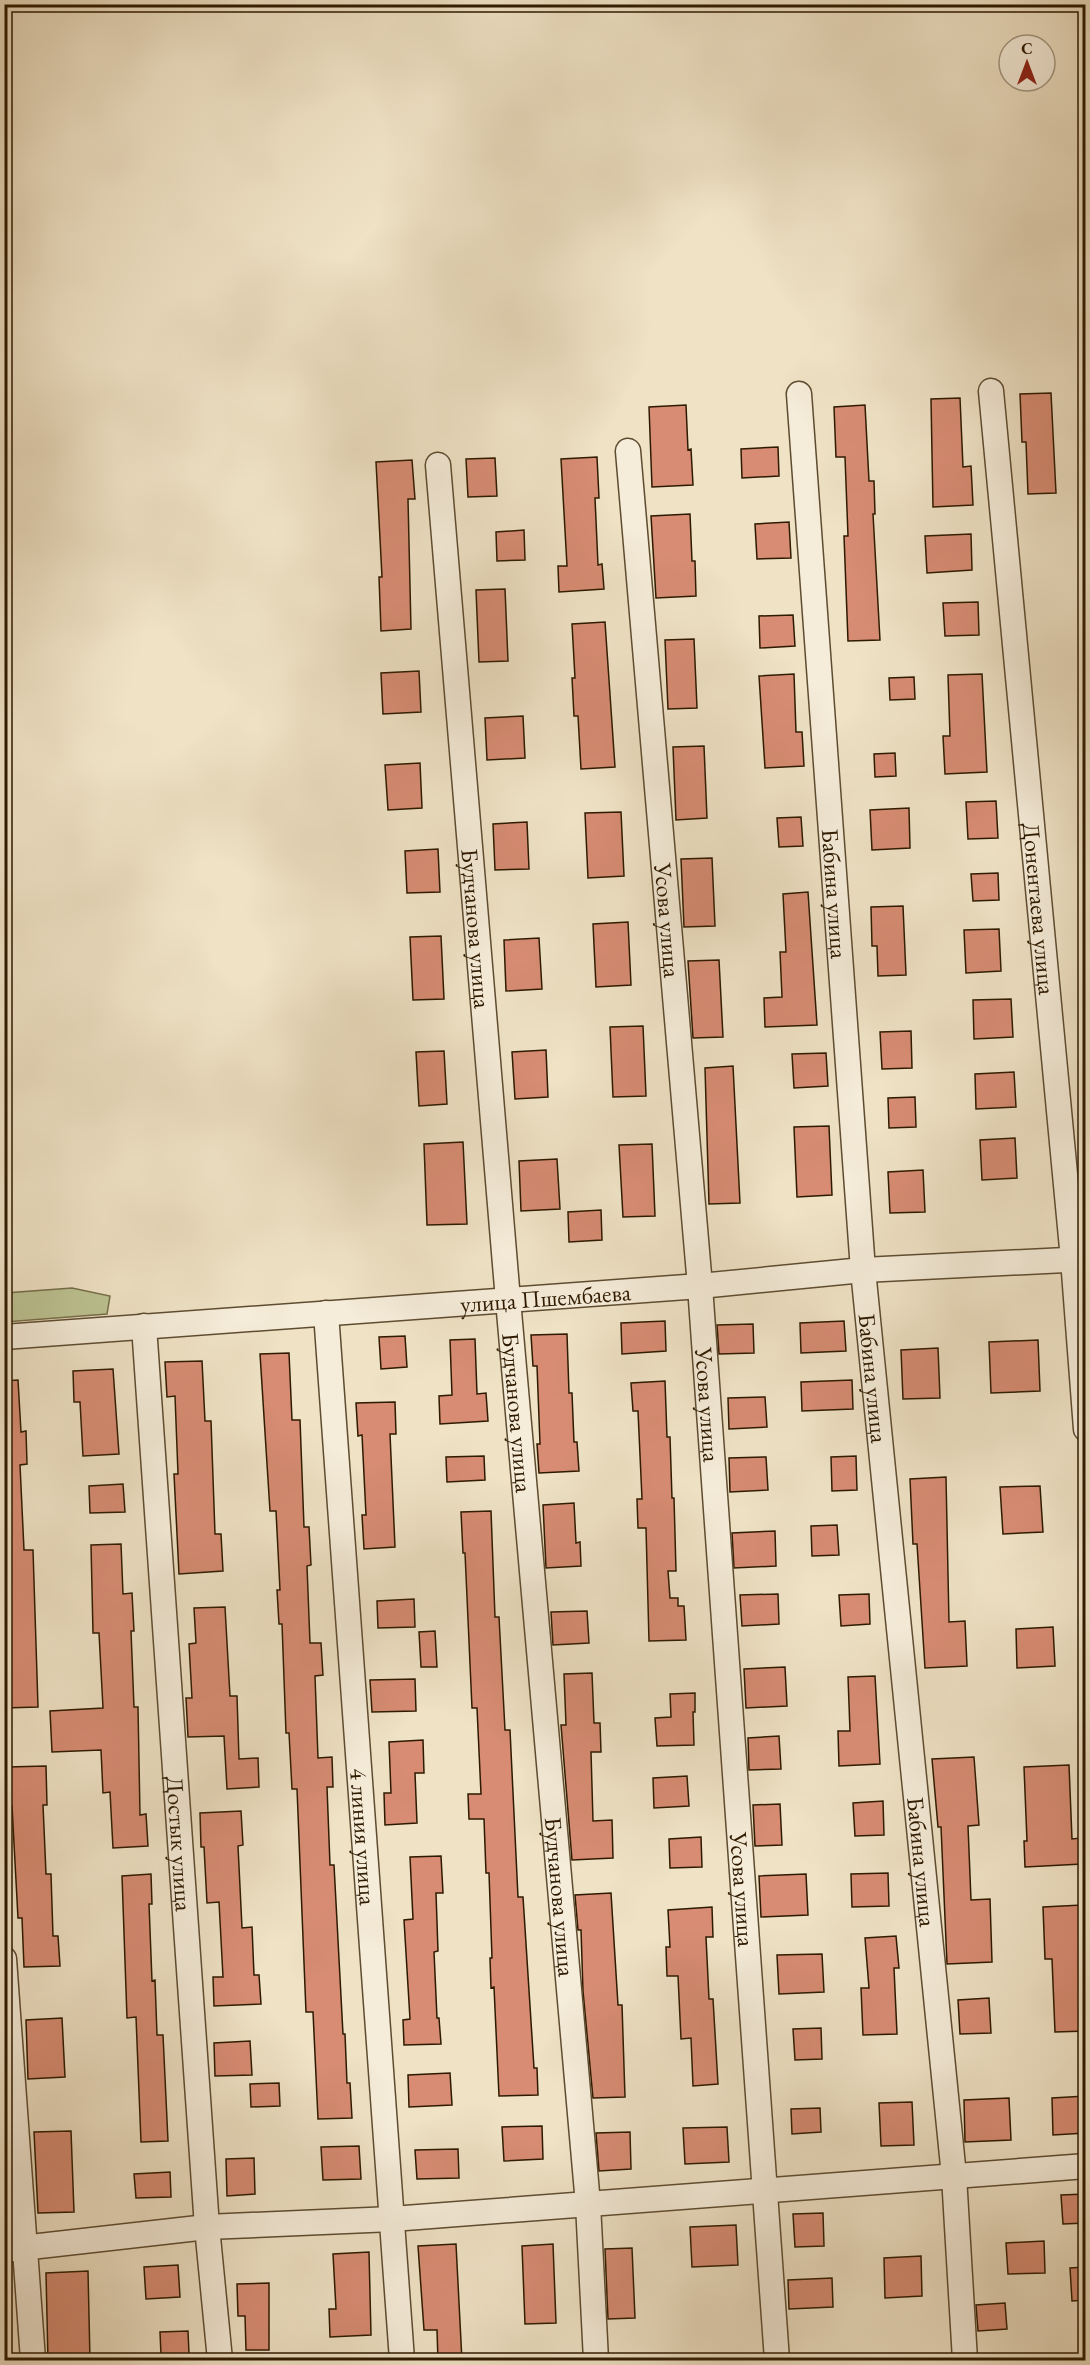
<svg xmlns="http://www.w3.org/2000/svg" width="1090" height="2365" viewBox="0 0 1090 2365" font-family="'EB Garamond',serif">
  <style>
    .green { fill: #bcc292; stroke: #756e49; stroke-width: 1.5 }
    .building { fill: #d78c73; stroke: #2e1a00; stroke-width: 1.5 }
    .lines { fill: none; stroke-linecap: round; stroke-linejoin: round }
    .minor-casing { stroke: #5e4c31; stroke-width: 27 }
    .minor { stroke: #f5ecd9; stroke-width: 24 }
    .labels { text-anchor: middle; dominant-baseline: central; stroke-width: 5; stroke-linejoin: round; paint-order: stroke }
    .street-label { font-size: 24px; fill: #2e1a00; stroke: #f5ecd9 }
  </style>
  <rect width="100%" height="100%" fill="#efe2c5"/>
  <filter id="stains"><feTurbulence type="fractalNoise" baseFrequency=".00333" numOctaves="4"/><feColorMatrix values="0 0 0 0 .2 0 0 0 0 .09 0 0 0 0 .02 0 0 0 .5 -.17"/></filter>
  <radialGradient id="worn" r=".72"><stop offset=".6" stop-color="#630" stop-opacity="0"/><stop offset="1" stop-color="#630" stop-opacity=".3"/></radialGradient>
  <path class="green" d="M72 1288 110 1296 107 1314 5 1322V1293Z"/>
  <path class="building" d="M1051 393 1056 493 1028 494 1026 442H1022L1020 394Z
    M960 398 963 467 971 466 973 505 933 507 931 399Z
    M686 405 688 450 691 449 693 485 652 487 649 407Z
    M865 405 869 481H874L875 514H873L880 640 848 641 844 536H848L845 457H836L834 407Z
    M778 447 779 476 742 478 741 449Z
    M597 457 599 498H595L598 565 602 564 604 589 559 592 558 566H567L561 459Z
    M495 458 497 496 468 497 466 459Z
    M412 460 415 499H408L411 629 381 631 379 577H382L376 462Z
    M690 514 692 561H695L696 596 656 598 651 516Z
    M789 522 791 558 757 559 755 524Z
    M524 530 525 560 497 561 496 532Z
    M971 534 972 570 927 573 925 536Z
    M505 589 508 661 479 662 476 590Z
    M978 602 979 635 945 636 943 603Z
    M793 615 795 646 760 648 759 616Z
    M605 622 615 767 581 769 578 716H574L572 678H575L572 624Z
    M694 639 697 708 668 709 665 640Z
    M419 671 421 712 383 714 381 673Z
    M794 674 796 732H802L804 766 765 768 759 676Z
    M982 674 987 772 945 774 943 736H950L948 675Z
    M914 677 915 699 890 700 889 678Z
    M523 716 525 758 487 760 485 718Z
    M704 746 707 818 676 820 673 747Z
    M895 753 896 776 875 777 874 754Z
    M420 763 422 808 388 810 385 765Z
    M996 801 998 838 968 839 966 802Z
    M909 808 910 848 872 850 870 810Z
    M621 812 624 876 588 878 585 813Z
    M801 817 803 846 779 847 777 818Z
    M527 822 529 869 495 870 493 824Z
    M438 849 440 892 407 893 405 851Z
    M712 858 715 926 684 927 681 859Z
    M998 873 999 900 973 901 971 874Z
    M808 892 817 1025 765 1027 764 998 782 997 780 952H786L783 894Z
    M903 906 906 975 878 976 877 946H872L871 907Z
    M628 922 631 985 596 987 593 924Z
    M999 929 1001 971 966 973 964 930Z
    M441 936 444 999 413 1000 410 937Z
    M539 938 542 989 506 991 504 940Z
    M719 960 723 1037 693 1038 688 961Z
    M1011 999 1013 1037 974 1039 973 1000Z
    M643 1026 646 1096 613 1097 610 1027Z
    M911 1031 912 1068 882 1069 880 1032Z
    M546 1050 548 1097 515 1099 512 1052Z
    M444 1051 447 1104 419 1106 416 1052Z
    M826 1053 828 1086 794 1088 792 1054Z
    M733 1066 740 1203 709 1204 705 1068Z
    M1014 1072 1016 1107 976 1109 975 1074Z
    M915 1097 916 1127 889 1128 888 1098Z
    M829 1126 832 1195 797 1197 794 1127Z
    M1015 1138 1017 1178 982 1180 980 1140Z
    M463 1142 467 1224 427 1225 424 1144Z
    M652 1144 655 1216 623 1217 619 1145Z
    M557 1159 560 1209 521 1211 519 1161Z
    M923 1170 925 1212 890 1213 888 1172Z
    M601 1210 602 1240 569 1242 568 1212Z
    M665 1321 666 1351 622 1354 621 1323Z
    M844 1321 846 1351 801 1353 800 1323Z
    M753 1324 754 1353 719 1354 717 1325Z
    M567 1334 569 1393H572L574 1442H577L579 1471 539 1473 537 1444H540L537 1366H533L531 1335Z
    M405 1336 407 1367 381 1369 379 1337Z
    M475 1339 477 1394 486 1393 488 1421 440 1424 439 1396 452 1395 450 1340Z
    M1038 1340 1040 1391 991 1393 989 1342Z
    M938 1348 940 1398 903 1399 901 1350Z
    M289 1353 292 1420H300L304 1527H309L311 1565 307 1566 310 1643H321L323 1675 315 1676 318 1758 332 1757 333 1787H327L330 1865H334L343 2034H345L347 2083H350L352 2118 318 2119 313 2012H306L297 1789H292L289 1733H286L282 1624H279L277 1590H280L276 1511H270L260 1354Z
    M202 1361 205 1421H211L215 1534H221L223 1571 179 1574 174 1474H178L175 1396 167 1397 165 1362Z
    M113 1369 119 1454 83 1456 80 1402H74L73 1371Z
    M18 1380 21 1432 26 1431 27 1464 20 1465 24 1550H33L38 1707 4 1708V1670H6L4 1381Z
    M852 1380 853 1409 802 1411 801 1382Z
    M665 1381 667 1437H670L672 1498H674L676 1571H668L670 1598H678V1606H684L686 1640 649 1641 646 1528H638L637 1499H642L638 1411H633L631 1383Z
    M765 1397 767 1427 729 1429 728 1398Z
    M395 1402 396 1434H390L395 1547 364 1549 362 1515H366L362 1435 358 1436 356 1403Z
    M484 1456 485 1480 447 1482 446 1457Z
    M856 1456 857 1490 832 1491 831 1457Z
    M766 1457 768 1490 730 1492 729 1458Z
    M946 1477 949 1622 965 1621 967 1666 925 1668 917 1544H913L910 1479Z
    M123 1484 125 1512 90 1513 89 1486Z
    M1040 1486 1043 1532 1003 1534 1000 1487Z
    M574 1503 576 1543 580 1542 581 1566 546 1568 543 1505Z
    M491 1511 495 1617H499L505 1730H510L518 1897H523L534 2068H537L538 2095 499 2096 494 1987 491 1988 490 1958H492L489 1873H486L484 1819H469L468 1794H481L477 1708H472L465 1553H463L461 1512Z
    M837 1525 839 1555 812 1556 811 1526Z
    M775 1531 776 1566 734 1568 732 1533Z
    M121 1544 123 1594 132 1593 134 1631H131L134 1707H138L140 1815 146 1814 148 1846 113 1848 110 1792 103 1793 101 1750 52 1752 50 1711 103 1708 99 1633H93L91 1545Z
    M778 1594 779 1624 742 1626 740 1595Z
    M869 1594 870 1624 841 1626 839 1595Z
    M414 1599 415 1627 378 1628 377 1601Z
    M225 1607 230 1696H237L239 1759 258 1758 259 1787 227 1789 224 1736 188 1737 186 1698H192L189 1644 196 1643 194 1608Z
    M587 1611 589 1643 553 1645 551 1612Z
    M1053 1627 1055 1666 1017 1668 1016 1629Z
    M435 1631 437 1667H421L419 1632Z
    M785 1667 787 1706 746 1708 744 1669Z
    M592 1673 594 1723H600L601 1752H591L593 1821 612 1820 613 1858 572 1860 561 1725H566L564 1674Z
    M875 1676 880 1764 839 1766 838 1731H850L848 1677Z
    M415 1679 416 1711 372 1712 370 1680Z
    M695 1693V1712H693L694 1745 657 1746 655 1718 671 1717 670 1694Z
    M779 1736 781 1769 749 1770 748 1738Z
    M423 1740 424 1773H415L417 1823 385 1825 384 1793H391L389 1742Z
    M974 1757 979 1825 968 1826 971 1900 990 1899 992 1962 947 1964 941 1827H938L932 1759Z
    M1069 1765 1072 1839 1081 1838 1082 1864 1025 1867 1024 1841H1027L1024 1767Z
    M46 1766 47 1805H43L46 1874H51L53 1936H58L60 1966 24 1967 22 1918H18L12 1806H9L8 1767Z
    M687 1776 689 1806 654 1808 653 1778Z
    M883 1801 884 1835 855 1836 853 1803Z
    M780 1804 782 1845 755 1846 753 1805Z
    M241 1811 243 1845 238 1846 242 1928 252 1927 254 1975H259L261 2004 214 2006 213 1977H223L219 1902 207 1903 204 1847H201L200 1813Z
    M701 1837 702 1867 670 1868 669 1839Z
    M441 1856 443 1893H436L438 1951 434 1952 437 2018H439L441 2044 404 2045 403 2020 410 2019 404 1920 413 1919 410 1857Z
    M888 1873 889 1906 852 1907 851 1874Z
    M151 1874 152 1904H149L152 1981 155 1980 157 2035H163L168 2141 141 2142 136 2017 127 2018 122 1876Z
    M806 1874 808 1915 761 1917 759 1876Z
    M611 1893 618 2005H622L625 2097 593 2098 583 1991 581 1930H578L575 1895Z
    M1082 1905 1086 2031 1055 2032 1052 1959H1045L1043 1907Z
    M712 1907 713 1937H706L709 1999H713L718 2084 693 2086 691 2038 681 2039 678 1976H667L666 1947H670L668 1910Z
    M896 1936 899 1968H894L897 2034 863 2035 861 1988H869L865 1938Z
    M822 1954 824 1992 779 1994 777 1955Z
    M989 1998 991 2033 960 2034 958 2000Z
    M62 2018 65 2077 28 2079 26 2020Z
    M821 2028 822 2059 795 2060 793 2029Z
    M250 2041 252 2075 215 2076 214 2043Z
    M450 2073 452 2105 409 2107 408 2075Z
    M279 2083 280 2106 251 2107 250 2084Z
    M1086 2096V2133L1053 2135 1052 2098Z
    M1009 2098 1011 2140 965 2142 964 2100Z
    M912 2102 914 2145 881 2146 879 2103Z
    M820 2108 821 2132 792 2134 791 2109Z
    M542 2126 543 2159 504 2161 502 2127Z
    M727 2127 729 2162 685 2164 683 2128Z
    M71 2131 74 2212 38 2213 34 2132Z
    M630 2132 631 2169 599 2171 596 2133Z
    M359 2146 361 2179 323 2180 321 2147Z
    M458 2149 459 2178 417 2179 415 2150Z
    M254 2158 255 2194 227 2196 226 2159Z
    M170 2172 171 2197 136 2198 134 2174Z
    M1086 2194V2223L1063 2224 1061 2195Z
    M823 2213 824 2246 795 2247 793 2214Z
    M736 2225 738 2265 692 2267 690 2227Z
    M1044 2241 1045 2273 1008 2274 1006 2243Z
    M456 2244 462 2361H438L437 2330H424L418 2246Z
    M553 2244 556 2323 525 2324 522 2246Z
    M632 2248 635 2318 608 2319 605 2249Z
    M369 2252 371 2335 330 2337 329 2309H336L333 2254Z
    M921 2256 922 2296 885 2298 884 2258Z
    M178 2265 180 2297 146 2299 144 2267Z
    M1086 2267V2300L1072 2301 1070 2268Z
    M88 2271 90 2360 48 2361 46 2273Z
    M832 2278 833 2307 789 2309 788 2280Z
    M269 2283V2350H246L245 2316H238L237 2284Z
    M1005 2303 1007 2329 978 2331 976 2305Z
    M188 2331 189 2354 161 2355 160 2332Z"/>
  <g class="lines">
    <defs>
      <g id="minor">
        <path id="s1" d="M991 391 1073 1259 1086 1429"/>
        <path id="s2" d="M799 394 863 1270 954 2176 965 2360"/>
        <path id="s3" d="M628 451 700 1286 777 2360"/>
        <path id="s4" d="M438 465 508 1300 588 2204 596 2360"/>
        <path id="s5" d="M326 1313 402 2360"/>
        <path id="s6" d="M144 1326 207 2227 220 2360"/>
        <path id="s7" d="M4 1337 700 1286 863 1270 1086 1259"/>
        <path d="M4 1959 33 2360"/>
        <path d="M4 2250 207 2227 392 2219 1086 2166"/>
      </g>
    </defs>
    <use href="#minor" class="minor-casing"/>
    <use href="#minor" class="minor"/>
  </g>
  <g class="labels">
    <g class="street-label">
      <text stroke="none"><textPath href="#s2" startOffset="501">Бабина улица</textPath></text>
      <text stroke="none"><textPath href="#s1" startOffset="520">Донентаева улица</textPath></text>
      <text stroke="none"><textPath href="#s3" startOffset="471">Усова улица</textPath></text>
      <text stroke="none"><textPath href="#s4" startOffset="465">Будчанова улица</textPath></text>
      <text stroke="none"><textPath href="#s7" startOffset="543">улица Пшембаева</textPath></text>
      <text stroke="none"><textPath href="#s2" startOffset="987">Бабина улица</textPath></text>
      <text stroke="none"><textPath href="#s3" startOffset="957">Усова улица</textPath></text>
      <text stroke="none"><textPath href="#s4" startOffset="951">Будчанова улица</textPath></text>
      <text stroke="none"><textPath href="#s5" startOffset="525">4 линия улица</textPath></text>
      <text stroke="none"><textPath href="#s6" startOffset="519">Достык улица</textPath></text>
      <text stroke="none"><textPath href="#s2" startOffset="1473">Бабина улица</textPath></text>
      <text stroke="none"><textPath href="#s3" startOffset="1443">Усова улица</textPath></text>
      <text stroke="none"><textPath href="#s4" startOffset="1437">Будчанова улица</textPath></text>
    </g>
  </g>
  <rect width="1090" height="2365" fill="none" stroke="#efe2c5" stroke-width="24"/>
  <rect x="6" y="6" width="1078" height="2353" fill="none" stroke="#2e1a00" stroke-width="3"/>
  <rect x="12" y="12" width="1066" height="2341" fill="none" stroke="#2e1a00" stroke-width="1.5"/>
  <g transform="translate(1027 63)"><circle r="28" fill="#f5ecd9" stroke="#a59882" stroke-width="1.5"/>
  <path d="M0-4.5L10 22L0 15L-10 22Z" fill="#8f2418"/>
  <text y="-9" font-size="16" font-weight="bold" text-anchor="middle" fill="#2e1a00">С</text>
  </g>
  <rect width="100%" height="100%" filter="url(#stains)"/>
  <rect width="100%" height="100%" fill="url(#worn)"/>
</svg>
